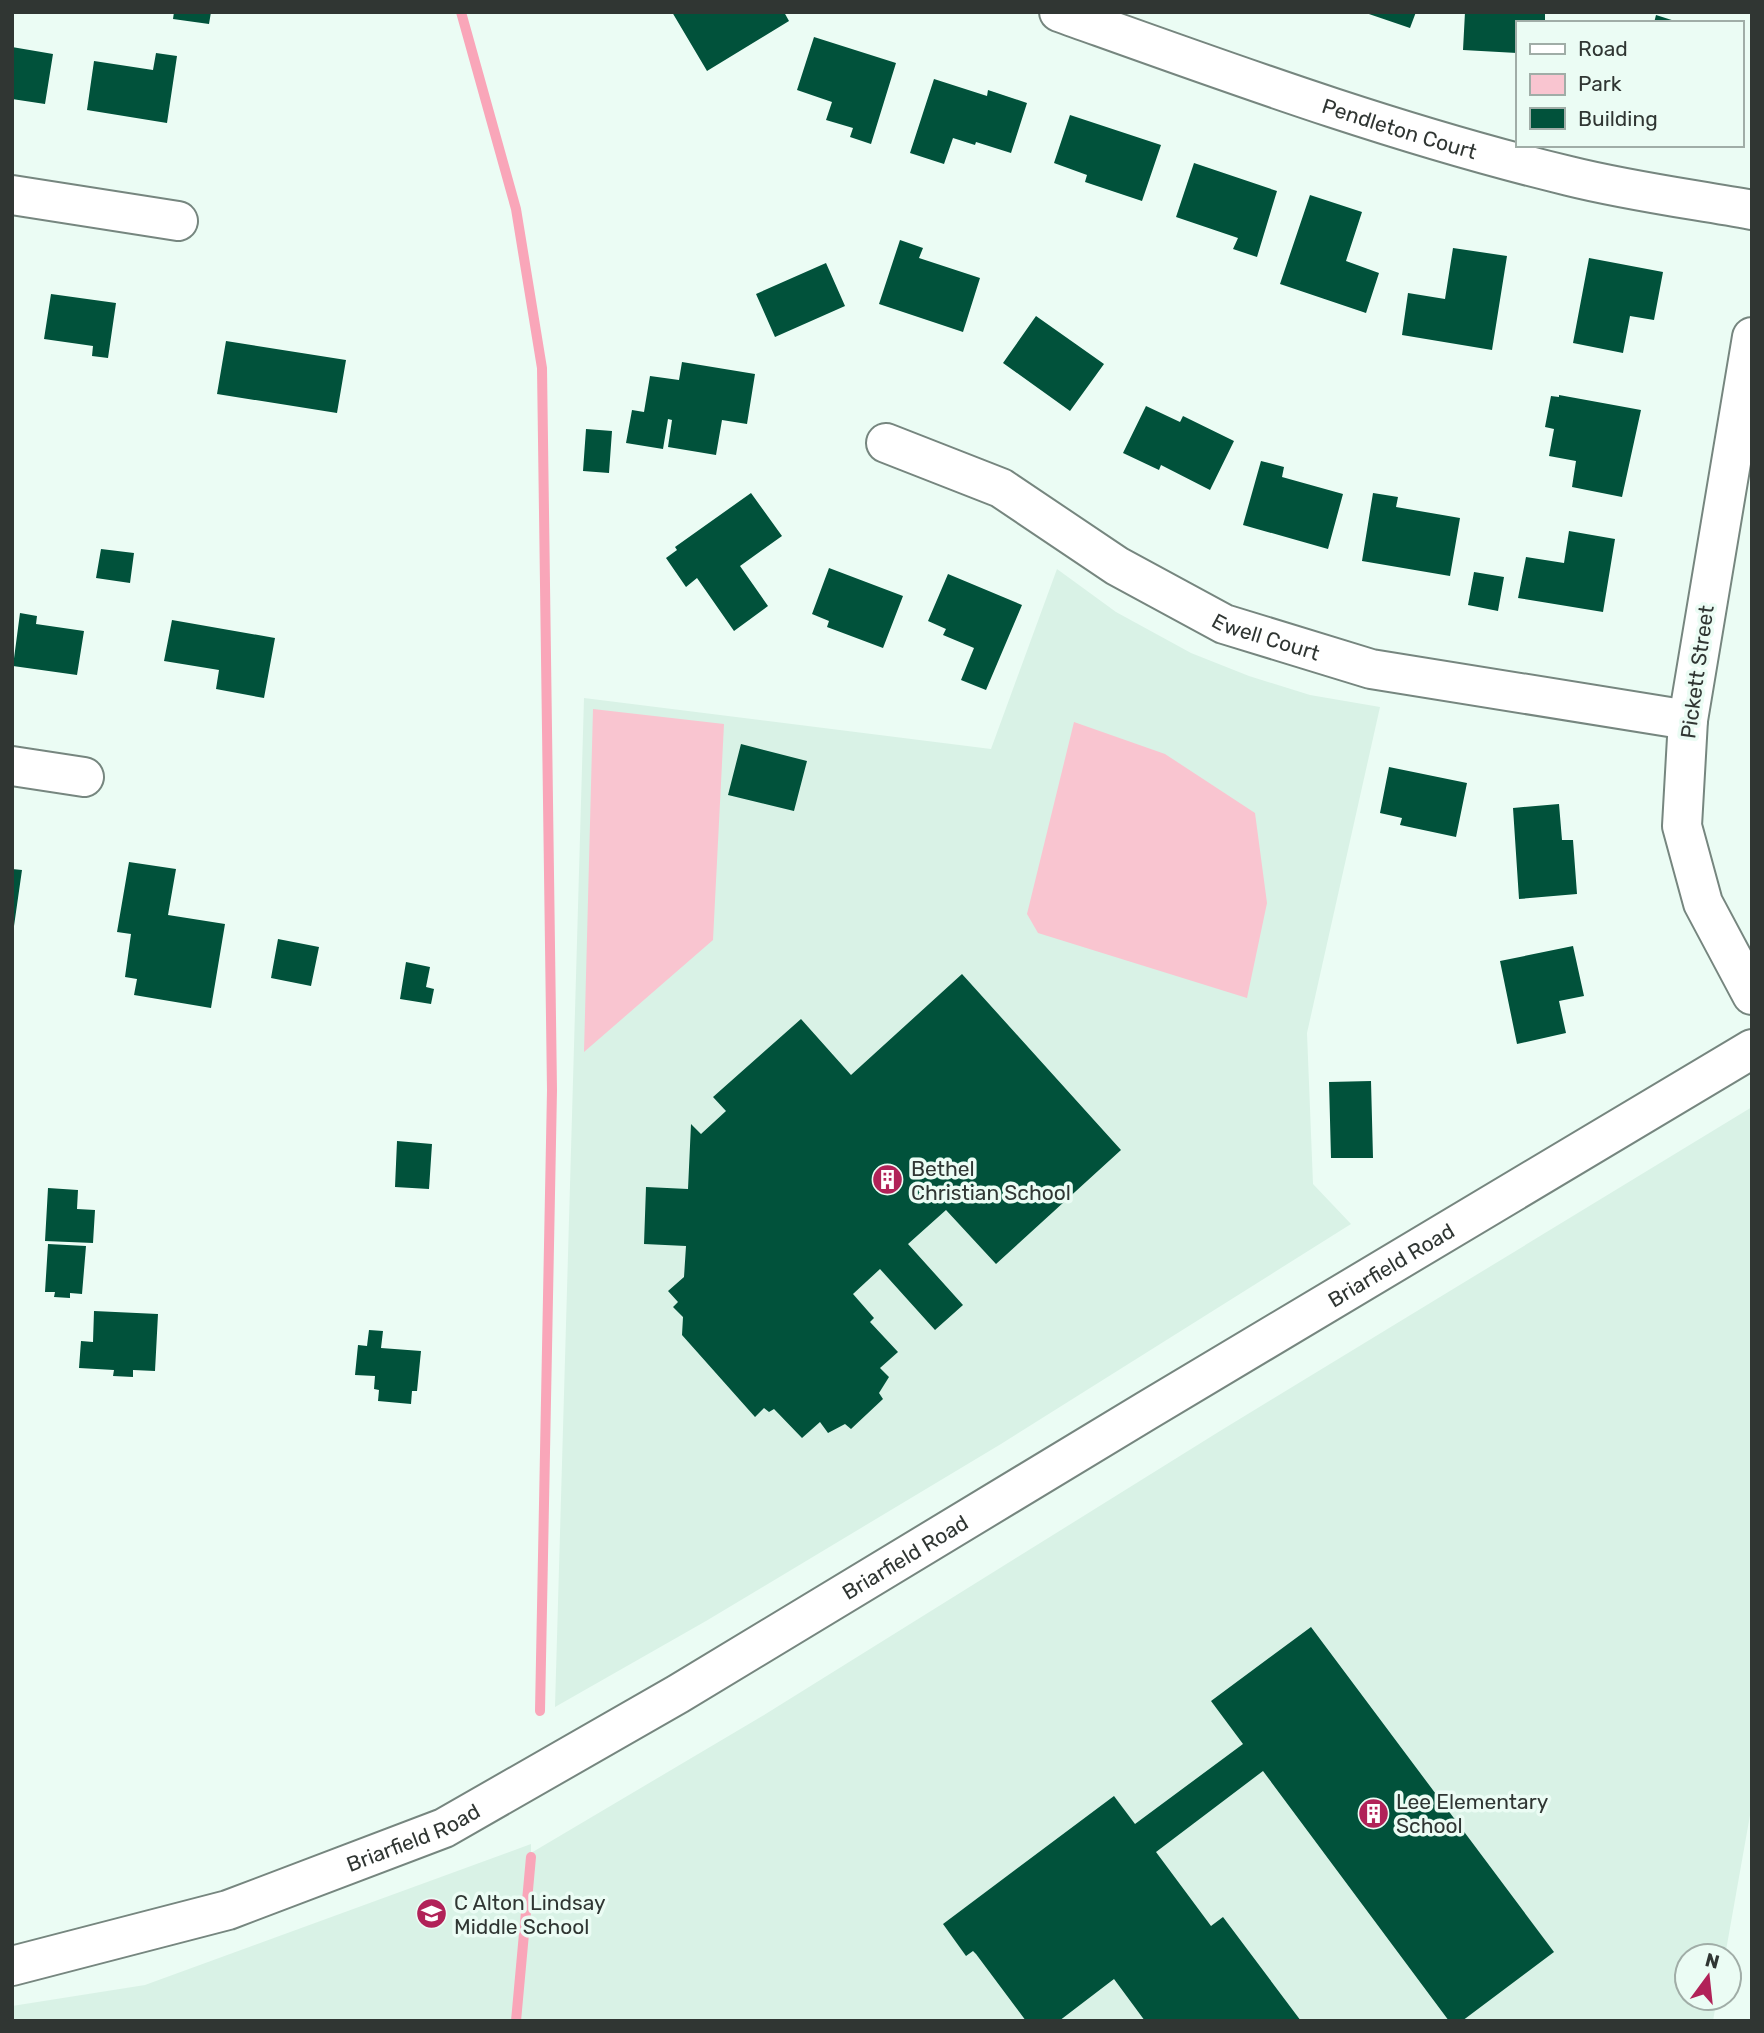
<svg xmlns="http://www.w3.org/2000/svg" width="1764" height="2033" viewBox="0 0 1764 2033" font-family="Rubik,sans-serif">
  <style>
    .built { fill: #d9f2e6 }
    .green { fill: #f9c5d0 }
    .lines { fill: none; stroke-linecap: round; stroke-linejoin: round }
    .stream { stroke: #f9a6b9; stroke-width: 10 }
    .building { fill: #01523b }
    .minor-casing { stroke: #76867f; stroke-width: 42 }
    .secondary-casing { stroke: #76867f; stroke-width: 42 }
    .minor { stroke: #fff; stroke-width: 38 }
    .secondary { stroke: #fff; stroke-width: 38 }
    .labels { text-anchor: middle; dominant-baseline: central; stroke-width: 7; stroke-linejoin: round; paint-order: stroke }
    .street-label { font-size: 21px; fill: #303633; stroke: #ebfcf4 }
    .poi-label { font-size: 21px; fill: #303633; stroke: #ebfcf4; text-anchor: start }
  </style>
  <rect width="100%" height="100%" fill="#ebfcf4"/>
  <path class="built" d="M1057 569 1116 612 1191 653 1249 676 1310 695 1380 707 1307 1033 1313 1184 1351 1224 1001 1444 706 1621 555 1707 584 698 991 749Z
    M1752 1107V1804L1725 1956H1687V1998H1717L1713 2021H12V2006L145 1985 531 1844V1853L764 1715 1220 1431Z"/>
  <path class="green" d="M593 709 724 724 713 940 584 1052Z
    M1074 722 1165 754 1255 813 1267 903 1247 998 1038 933 1027 914Z"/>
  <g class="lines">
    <path class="stream" d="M461 12 516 209 542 368 552 1090 540 1711
      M516 2021 531 1857"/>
  </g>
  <path class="building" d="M174 12H211L209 24 173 19Z
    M672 12H784L789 21 707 71Z
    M1363 12H1416L1410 28Z
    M1465 12H1545V23H1517V53L1463 50Z
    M1656 15 1678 22V23H1654Z
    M814 37 896 63 871 144 850 137 853 128 826 120 832 102 797 90Z
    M12 47 53 54 45 104 12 99Z
    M156 53 177 56 167 123 87 110 94 61 153 70Z
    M934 79 987 96 988 90 1027 103 1011 153 976 142 975 145 953 138 944 164 910 153Z
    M1070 115 1161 145 1142 201 1085 182 1087 175 1054 163Z
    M1194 163 1277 191 1257 257 1233 249 1238 238 1176 217Z
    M1310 195 1362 212 1346 261 1379 273 1366 313 1280 284Z
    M900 240 923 248 919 258 980 278 963 332 879 304Z
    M1453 248 1507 256 1492 350 1402 335 1408 293 1445 299Z
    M1589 258 1663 272 1654 320 1630 316 1623 353 1573 343Z
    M826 263 845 306 775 337 756 294Z
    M51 294 116 303 108 358 92 356 93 346 44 339Z
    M1036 316 1104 364 1070 411 1003 363Z
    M226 341 346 360 337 413 217 394Z
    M682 362 755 374 747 424 722 420 716 455 668 447 672 420 668 419 663 449 626 443 632 410 644 412 650 376 679 380Z
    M1559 395 1641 410 1622 497 1572 487 1576 461 1549 456 1554 429 1545 427 1551 396 1559 397Z
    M1146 406 1180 422 1183 416 1234 441 1210 490 1161 465 1159 470 1123 453Z
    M586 429 612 431 609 473 583 471Z
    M1261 461 1284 467 1282 477 1343 494 1328 549 1243 525Z
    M751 493 782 536 740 566 768 606 734 631 697 578 686 587 666 558 677 550 675 547Z
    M1373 493 1398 497 1396 507 1460 518 1450 576 1362 561Z
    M1569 531 1615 539 1603 612 1518 598 1526 557 1564 563Z
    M101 549 134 553 130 583 96 578Z
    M829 568 903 596 883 648 827 627 829 621 812 614Z
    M1474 572 1504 577 1498 611 1468 605Z
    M948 574 1022 605 986 690 961 680 974 648 943 635 946 629 928 621Z
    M20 613 37 616 36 624 84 631 77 675 13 666Z
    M172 620 275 638 264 698 216 689 219 670 164 661Z
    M741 744 807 761 794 811 728 795Z
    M1389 767 1467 783 1456 837 1400 825 1402 818 1380 813Z
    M1559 804 1562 840H1573L1577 894 1519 899 1513 808Z
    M129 862 176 869 168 915 225 924 211 1008 134 995 137 979 125 977 131 934 117 932Z
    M12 869 22 870 14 926H12Z
    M278 939 319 947 311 986 271 978Z
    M1573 946 1584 996 1559 1001 1566 1033 1517 1044 1500 961Z
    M406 962 430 967 426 987 434 989 431 1004 400 999Z
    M962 974 1121 1150 996 1264 946 1210 908 1244 963 1305 935 1330 880 1269 853 1294 874 1318 870 1322 898 1352 880 1368 889 1377 879 1393 883 1399 851 1429 845 1424 828 1433 820 1422 802 1438 774 1409 769 1412 764 1408 755 1417 682 1335 683 1317 673 1307 678 1302 668 1291 684 1277 686 1246 644 1244 646 1187 688 1189 691 1124 701 1134 726 1111 713 1097 801 1019 851 1075Z
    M1371 1081 1373 1158H1331L1329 1082Z
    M397 1141 432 1144 429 1189 395 1187Z
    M48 1188 78 1190 77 1209 95 1210 93 1243 45 1241Z
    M48 1244 86 1246 82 1294 70 1293V1298L54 1297 55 1292H45Z
    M94 1311 158 1314 155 1371 133 1370V1377L113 1376 114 1370 79 1368 81 1341 93 1342Z
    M369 1330 383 1331 381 1348 421 1351 417 1391H412L411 1404 378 1401 379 1390 374 1389 375 1376 355 1375 358 1345 367 1346Z
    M1311 1627 1554 1952 1462 2021H1449L1263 1771 1156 1852 1211 1926 1223 1917 1301 2021H1145L1114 1979 1059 2021H1026L976 1954 973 1951 966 1956 943 1924 1114 1796 1135 1824 1243 1744 1211 1701Z"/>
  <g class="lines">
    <defs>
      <g id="minor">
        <path id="s1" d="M1059 12C1227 72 1395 134 1569 176 1629 191 1691 199 1752 210"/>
        <path d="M12 195 178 221"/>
        <path d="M1752 337 1688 720 1682 826 1703 903 1752 995"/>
        <path id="s2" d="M886 443 1001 488 1117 566 1224 624 1371 669 1688 720"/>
        <path d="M12 766 84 777"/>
      </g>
      <g id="secondary">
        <path id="s3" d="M12 1966 228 1910 444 1828 678 1694 1146 1411 1752 1049"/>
      </g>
    </defs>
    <use href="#minor" class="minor-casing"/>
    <use href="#secondary" class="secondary-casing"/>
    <use href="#minor" class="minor"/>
    <use href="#secondary" class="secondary"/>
  </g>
  <defs>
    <symbol id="building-disc" viewBox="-11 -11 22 22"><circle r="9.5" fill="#b12258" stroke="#ebfcf4"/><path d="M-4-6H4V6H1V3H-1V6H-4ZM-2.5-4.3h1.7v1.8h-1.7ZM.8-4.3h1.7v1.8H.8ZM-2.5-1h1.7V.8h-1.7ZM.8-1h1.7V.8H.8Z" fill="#fff"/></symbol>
    <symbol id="school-disc" viewBox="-11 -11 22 22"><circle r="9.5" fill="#b12258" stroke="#ebfcf4"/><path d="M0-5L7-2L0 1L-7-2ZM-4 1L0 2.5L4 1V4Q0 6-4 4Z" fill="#fff"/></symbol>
  </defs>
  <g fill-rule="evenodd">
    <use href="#building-disc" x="870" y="1162" width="35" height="35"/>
    <use href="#building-disc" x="1356" y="1796" width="35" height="35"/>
    <use href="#school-disc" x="414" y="1896" width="35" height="35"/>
  </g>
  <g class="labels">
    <g class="street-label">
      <text stroke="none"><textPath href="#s1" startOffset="360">Pendleton Court</textPath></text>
      <text stroke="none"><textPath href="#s2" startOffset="429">Ewell Court</textPath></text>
      <text transform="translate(1697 672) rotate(-82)">Pickett Street</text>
      <text stroke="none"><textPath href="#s3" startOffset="1556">Briarfield Road</textPath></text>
      <text stroke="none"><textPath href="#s3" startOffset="989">Briarfield Road</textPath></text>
      <text stroke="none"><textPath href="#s3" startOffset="422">Briarfield Road</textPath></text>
    </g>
    <g class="poi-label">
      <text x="911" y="1168">Bethel<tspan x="911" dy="24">Christian School</tspan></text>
      <text x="1396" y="1801">Lee Elementary<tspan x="1396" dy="24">School</tspan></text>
      <text x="454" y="1902">C Alton Lindsay<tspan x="454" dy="24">Middle School</tspan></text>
    </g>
  </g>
  <rect width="1764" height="2033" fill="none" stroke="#303633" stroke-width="28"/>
  <rect x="1516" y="21" width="228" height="126" fill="#ebfcf4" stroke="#a0ada7" stroke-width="2"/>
  <rect x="1530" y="44" width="35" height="10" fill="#ffffff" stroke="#a0ada7" stroke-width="2"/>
  <text x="1578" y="56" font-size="21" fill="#303633">Road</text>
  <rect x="1530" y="74" width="35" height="21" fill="#f9c5d0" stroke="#a0ada7" stroke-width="2"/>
  <text x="1578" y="91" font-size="21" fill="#303633">Park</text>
  <rect x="1530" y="108" width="35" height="21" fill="#01523b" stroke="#a0ada7" stroke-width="2"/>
  <text x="1578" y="126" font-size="21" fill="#303633">Building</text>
  <g transform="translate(1708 1977) rotate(15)"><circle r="33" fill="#ebfcf4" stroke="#a0ada7" stroke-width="2"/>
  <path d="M0-5L12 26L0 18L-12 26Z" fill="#b12258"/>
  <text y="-10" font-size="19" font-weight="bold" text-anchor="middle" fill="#303633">N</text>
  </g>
</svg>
